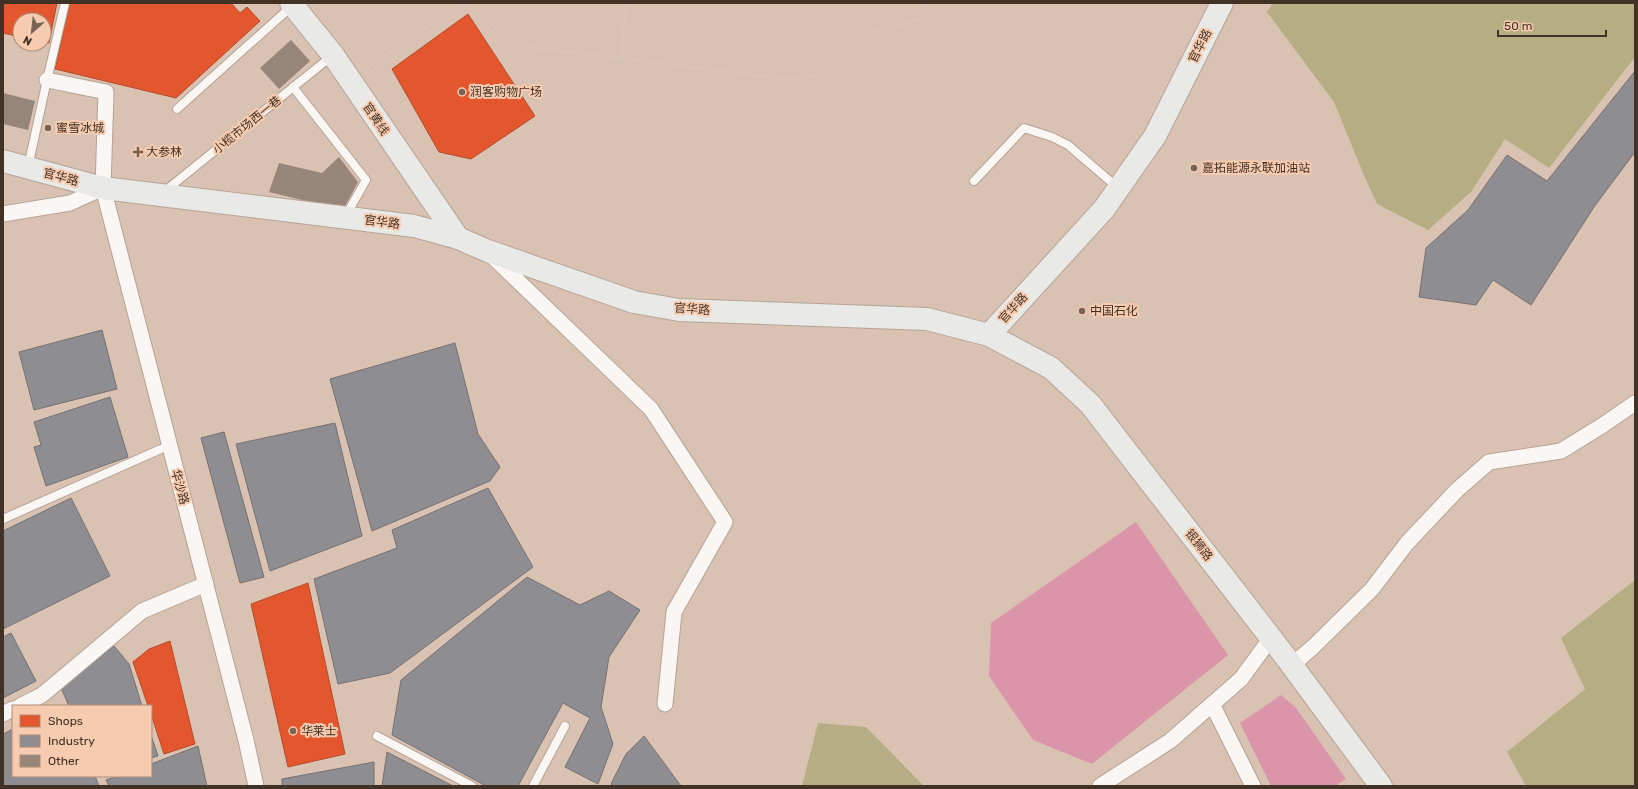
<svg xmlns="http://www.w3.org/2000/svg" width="1638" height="789" viewBox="0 0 1638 789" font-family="Rubik,'Noto Sans SC',sans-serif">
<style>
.green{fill:#b5ae82}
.water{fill:#db95aa}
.shops{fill:#e4572e;stroke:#b34c2b}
.industry{fill:#8d8d92;stroke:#767171}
.building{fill:#978579}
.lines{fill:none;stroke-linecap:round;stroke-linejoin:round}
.lane-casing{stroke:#b5a396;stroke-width:10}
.street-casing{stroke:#b5a396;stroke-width:17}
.secondary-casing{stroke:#b5a396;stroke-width:24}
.path{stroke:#d8d0cc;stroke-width:2.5;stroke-dasharray:1 3;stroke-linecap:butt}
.lane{stroke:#f9f6f3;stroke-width:8}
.street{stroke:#f9f6f3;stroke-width:15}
.secondary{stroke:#e9eae7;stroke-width:22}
.poi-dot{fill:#776456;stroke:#f7cbaf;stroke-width:1.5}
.labels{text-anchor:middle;stroke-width:4;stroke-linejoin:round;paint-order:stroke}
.street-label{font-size:12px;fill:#423125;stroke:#f7cbaf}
.poi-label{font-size:12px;fill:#423125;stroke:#f7cbaf;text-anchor:start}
</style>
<rect width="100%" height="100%" fill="#dac2b2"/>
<g class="green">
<polygon points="1273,3 1635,3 1635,57 1549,168 1505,139 1471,192 1428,230 1377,204 1363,173 1334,102 1267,12"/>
<polygon points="1635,580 1635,786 1526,786 1507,752 1585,689 1561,638"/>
<polygon points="818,723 866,727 924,786 802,786"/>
</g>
<g class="water">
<polygon points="1136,522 1228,655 1092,764 1033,740 989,676 991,623"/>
<polygon points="1281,695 1296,708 1346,779 1338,784 1338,786 1271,786 1240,723"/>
</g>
<g class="shops">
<polygon points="3,3 57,3 49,43 44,42 44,20 20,20 20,37 3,33"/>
<polygon points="70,3 231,3 240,13 247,7 260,21 176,98 55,69"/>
<polygon points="468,14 535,116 471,159 439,152 392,69"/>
<polygon points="308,583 345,754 288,767 251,604"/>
<polygon points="170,641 195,744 164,754 151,714 151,706 148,706 133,662 149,649"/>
</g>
<g class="industry">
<polygon points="1635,71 1635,152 1594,207 1531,305 1493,280 1476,305 1419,297 1426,248 1468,210 1507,155 1547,181"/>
<polygon points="102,330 117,389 34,410 19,352"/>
<polygon points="455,343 478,434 500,467 490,481 372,531 330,379"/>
<polygon points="110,397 128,457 46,486 34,447 41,445 34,422"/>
<polygon points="335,423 362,536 270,571 236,444"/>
<polygon points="224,432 264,577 240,583 201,438"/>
<polygon points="488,488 533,567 390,673 338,684 314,579 397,548 392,530"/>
<polygon points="71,498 110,576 3,629 3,531"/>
<polygon points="527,577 580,605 609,591 640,610 609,657 601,707 613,744 598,784 565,767 590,718 563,703 518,786 486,786 392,735 401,680"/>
<polygon points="11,633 36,681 3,698 3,637"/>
<polygon points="114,646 129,664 142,706 69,706 61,688"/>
<polygon points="13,729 13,776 95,776 99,786 3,786 3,734"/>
<polygon points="151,735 158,756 151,758"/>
<polygon points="644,736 681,786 613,786 611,784 626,754"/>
<polygon points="198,746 207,786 109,786 106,780 118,776 151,776 151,764"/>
<polygon points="387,752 453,786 382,786"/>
<polygon points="374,762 374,786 282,786 282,779"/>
</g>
<g class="building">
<polygon points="291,40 310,61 279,89 260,68"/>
<polygon points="3,93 35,101 28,130 3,124"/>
<polygon points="339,157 358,182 343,210 269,192 279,163 322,173"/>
</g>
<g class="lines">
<defs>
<g id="lane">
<polyline points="293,87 366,180 345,217"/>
<polyline points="177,109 292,6"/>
<polyline points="28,167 47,80 65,3"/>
<polyline points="974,181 1024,128 1052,137 1068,145 1117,187"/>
<polyline points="165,191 333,55"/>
<polyline points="3,519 170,445"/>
<polyline points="377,736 472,786"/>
<polyline points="533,786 565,726"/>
</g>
<g id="street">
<polyline points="47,80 106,92 103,188 246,740 256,786"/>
<polyline points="3,214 70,203 103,188"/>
<polyline points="491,255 651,409 725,522 674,612 665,704"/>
<polyline points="1292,665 1313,647 1372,589 1407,543 1457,490 1489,462 1561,451 1603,425 1635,403"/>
<polyline points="1212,704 1253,786"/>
<polyline points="20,706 42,695 142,611 206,584"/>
<polyline points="3,714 13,709"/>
<polyline points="1100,786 1170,741 1241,679 1271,638"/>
</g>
<g id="secondary">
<polyline points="291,3 333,55 458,238"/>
<polyline points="3,161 103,188 414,226 458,238 488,251 634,302 679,310 927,319 989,335 1051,368 1090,404 1288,660 1381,786"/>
<polyline points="989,335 1104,209 1155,136 1222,3"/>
</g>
</defs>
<use href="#lane" class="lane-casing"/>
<use href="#street" class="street-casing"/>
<use href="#secondary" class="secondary-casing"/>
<g class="path">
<polyline points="468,3 509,40 528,47 789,79 813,76 870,33 918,20 930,3"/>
<polyline points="621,58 626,3"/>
<polyline points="365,70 461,3"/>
</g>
<use href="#lane" class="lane"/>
<use href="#street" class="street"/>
<use href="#secondary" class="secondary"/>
</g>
<g class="poi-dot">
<circle cx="462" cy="92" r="4"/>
<circle cx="48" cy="128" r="4"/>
<path d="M136 146h4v4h4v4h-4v4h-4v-4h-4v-4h4z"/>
<circle cx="1194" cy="168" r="4"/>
<circle cx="1082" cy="311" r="4"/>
<circle cx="293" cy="731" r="4"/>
</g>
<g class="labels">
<g class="street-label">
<text transform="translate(1200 46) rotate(-63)" y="4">官华路</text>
<text transform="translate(376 119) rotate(56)" y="4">官黄线</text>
<text transform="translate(247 125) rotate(-39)" y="4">小榄市场西一巷</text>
<text transform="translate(61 177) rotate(15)" y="4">官华路</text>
<text transform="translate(382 222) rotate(7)" y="4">官华路</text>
<text transform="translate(1013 308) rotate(-48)" y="4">官华路</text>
<text transform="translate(692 309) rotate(4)" y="4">官华路</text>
<text transform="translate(180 487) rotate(75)" y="4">华沙路</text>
<text transform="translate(1199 545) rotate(52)" y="4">银狮路</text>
</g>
<g class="poi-label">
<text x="470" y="96">润客购物广场</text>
<text x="56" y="132">蜜雪冰城</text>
<text x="146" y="156">大参林</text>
<text x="1202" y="172">嘉拓能源永联加油站</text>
<text x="1090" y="315">中国石化</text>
<text x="301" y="735">华莱士</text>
</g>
</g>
<rect width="1638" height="789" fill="none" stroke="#423125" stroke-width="8"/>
<rect x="12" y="705" width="140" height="72" fill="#f7cbaf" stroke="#af8d78"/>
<rect x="20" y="715" width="20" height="12" fill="#e4572e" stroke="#af8d78"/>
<text x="48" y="725" font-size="12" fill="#423125">Shops</text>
<rect x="20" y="735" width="20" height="12" fill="#8d8d92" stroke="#af8d78"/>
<text x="48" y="745" font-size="12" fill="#423125">Industry</text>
<rect x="20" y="755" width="20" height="12" fill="#978579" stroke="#af8d78"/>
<text x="48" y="765" font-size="12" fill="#423125">Other</text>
<g transform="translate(32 32) rotate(208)"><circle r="19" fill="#f7cbaf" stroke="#af8d78"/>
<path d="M0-3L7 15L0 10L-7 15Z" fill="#776456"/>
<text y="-6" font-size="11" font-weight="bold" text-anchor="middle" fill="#423125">N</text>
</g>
<path d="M1498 30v6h108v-6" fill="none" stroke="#423125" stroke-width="2"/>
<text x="1504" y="30" font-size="12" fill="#423125" stroke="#f7cbaf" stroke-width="3" paint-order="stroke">50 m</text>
</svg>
